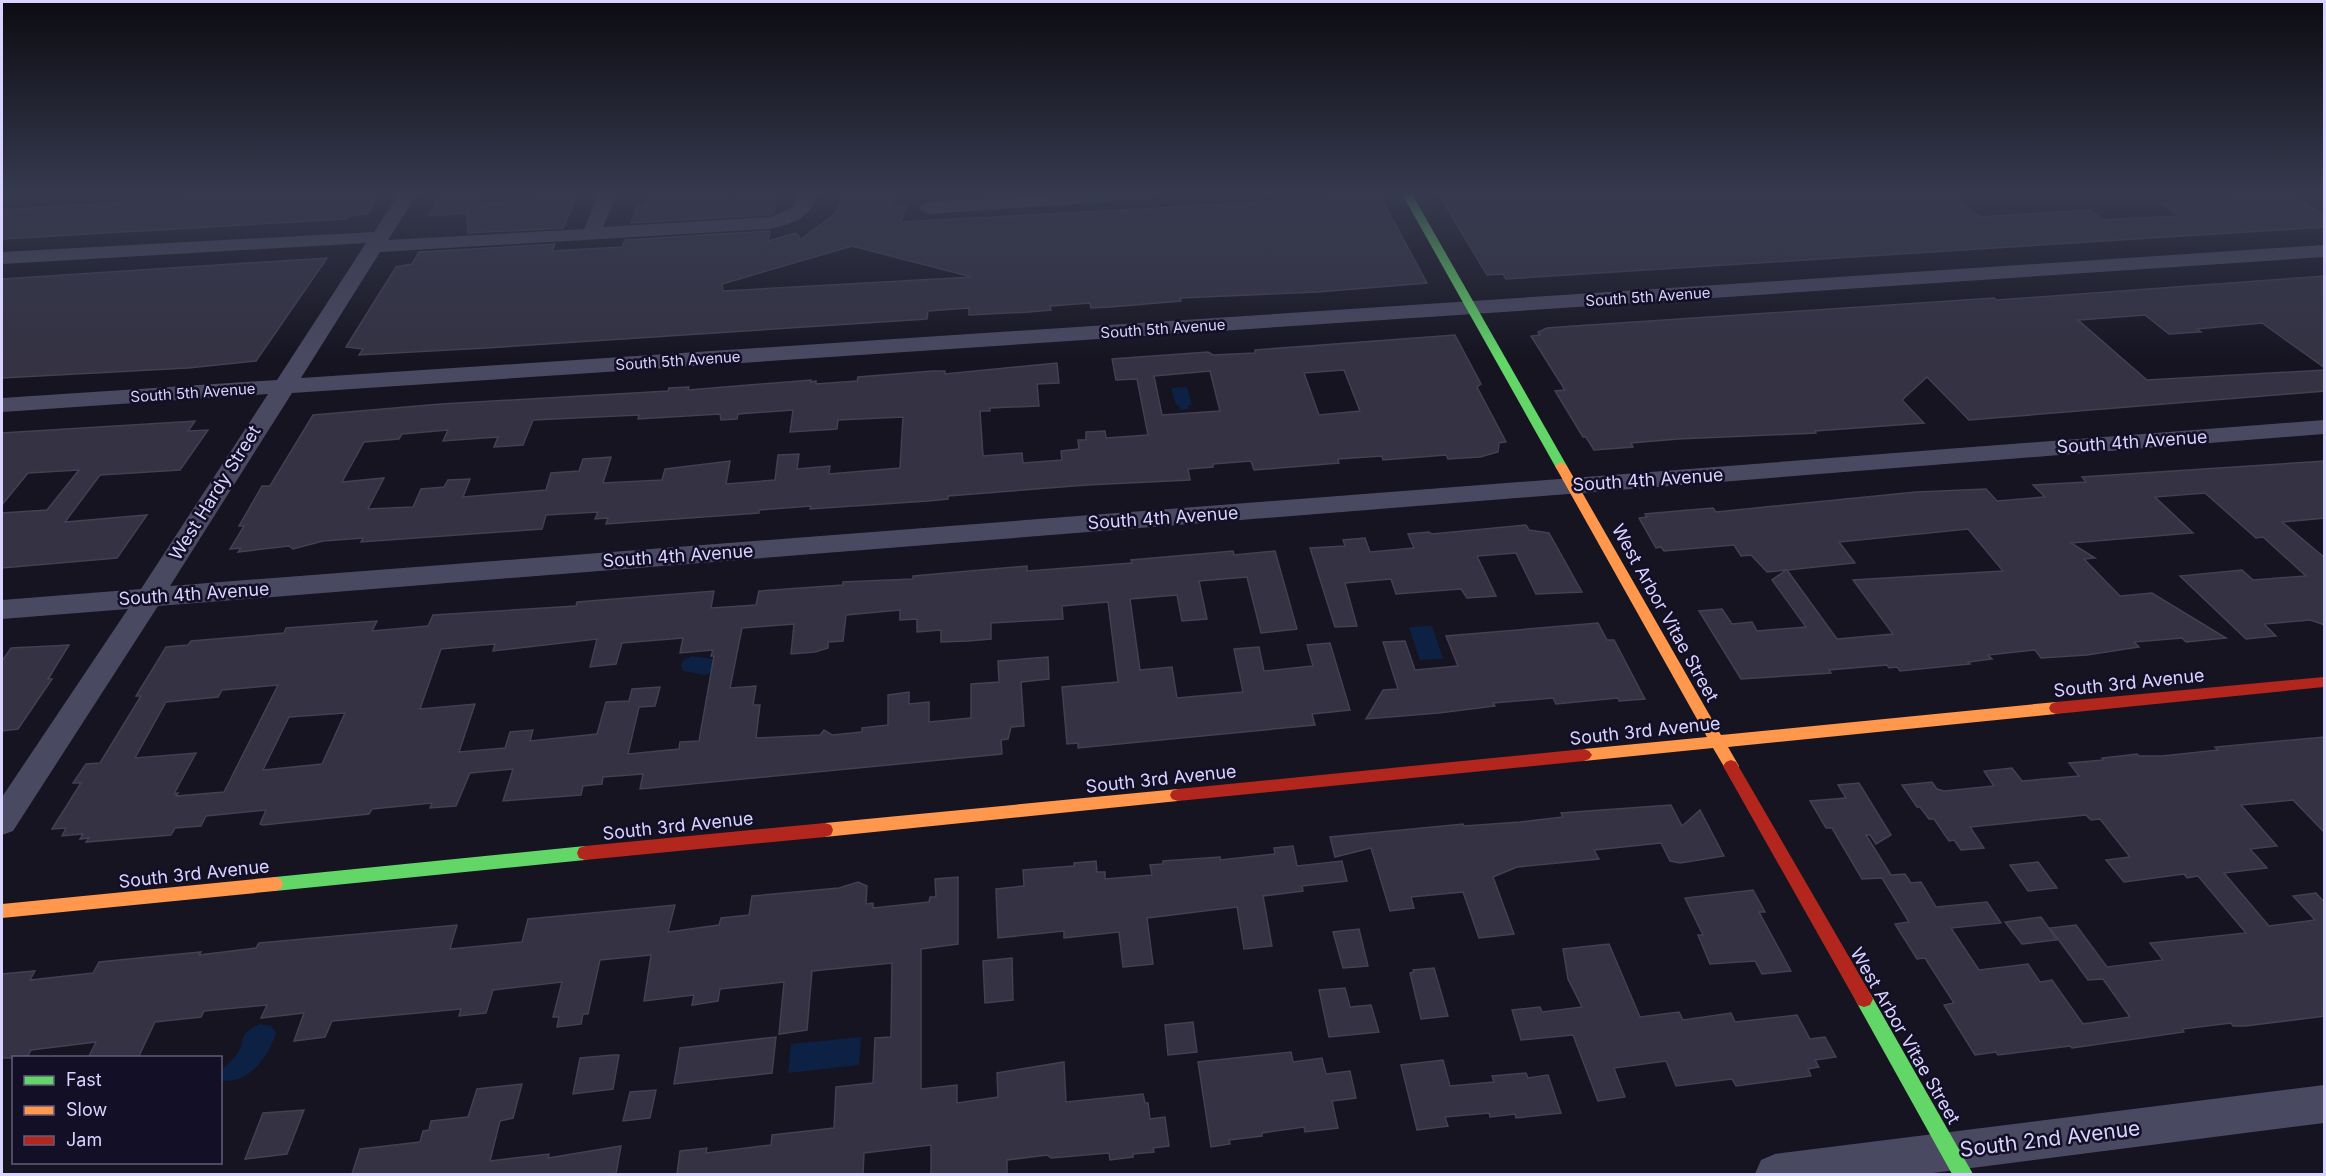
<svg xmlns="http://www.w3.org/2000/svg" width="2326" height="1176" viewBox="0 0 2326 1176" font-family="Inter,sans-serif">
<style>
.water{fill:#0d2144}
.building{fill:#343243;stroke:#433f54;stroke-width:1.5;fill-rule:evenodd}
.lines{fill:none;stroke-linecap:round;stroke-linejoin:round}
.street{fill:#4a4962;fill-rule:evenodd}
.fast{fill:#63d668;fill-rule:evenodd}
.slow{fill:#ff974d;fill-rule:evenodd}
.jam{fill:#b3261e;fill-rule:evenodd}
.labels{text-anchor:middle;stroke-width:5;stroke-linejoin:round;paint-order:stroke}
.far-street-label{font-size:15px;fill:#d9d4ff;stroke:#130f26}
.street-label{font-size:18px;fill:#d9d4ff;stroke:#130f26}
.near-street-label{font-size:21px;fill:#d9d4ff;stroke:#130f26}
</style>
<rect width="100%" height="100%" fill="#161421"/>
<g class="water">
<polygon points="1187,387 1192,405 1188,405 1189,409 1180,410 1179,405 1176,405 1171,388"/>
<polygon points="1432,626 1443,659 1420,660 1409,627"/>
<polygon points="692,656 712,659 720,658 721,670 705,675 683,671 681,665 684,660"/>
<path d="M260,1024L271,1026L276,1033C268,1057 250,1083 222,1081L221,1072C225,1065 232,1061 237,1054C248,1037 236,1035 260,1024Z"/>
<polygon points="861,1037 859,1065 788,1073 791,1044"/>
</g>
<g class="building">
<polygon points="262,194 381,194 367,214 352,215 346,219 2,239 2,210"/>
<polygon points="543,194 578,194 563,228 468,233 467,213 429,216 440,197 478,195 472,204 537,201"/>
<polygon points="649,194 726,194 725,199 735,199 777,197 774,213 769,215 631,223 638,205 646,204"/>
<polygon points="1952,194 1980,217 2090,210 2103,220 2179,216 2161,203 2292,195 2325,215 2325,227 1506,279 1503,274 1487,275 1439,195"/>
<path d="M844,195L893,196L889,206L906,207L901,222L1380,196L1427,283L1318,292L1180,298L1181,301L1110,307L1091,308L1090,303L1050,306L1051,310L1029,312L969,315V308L928,311L927,319L486,348L359,355L363,349L346,347L396,267L412,264L419,252L555,244L552,251L622,247L625,240L770,231L768,241L796,233L801,239L835,214ZM852,246L972,277L723,291L722,284Z"/>
<polygon points="327,258 256,361 188,368 2,378 2,279"/>
<polygon points="2325,276 2325,368 2262,323 2197,329 2201,332 2169,334 2145,315 2078,320 2147,380 2325,370 2325,391 1969,420 1927,377 1902,400 1924,423 1815,431 1816,433 1678,439 1631,443 1633,447 1594,450 1586,437 1583,437 1555,391 1565,390 1531,336 1540,335 1538,332 1547,328 1574,326 1994,298 1997,300"/>
<path d="M1455,335L1481,384L1477,387L1506,442L1499,443L1498,452L1480,457L1448,459L1446,455L1383,460L1382,456L1338,459L1339,463L1254,470L1251,461L1213,464V467L1188,469L1190,480L1087,485L948,496V499L928,501L810,509L811,506L759,510V513L606,524L608,518L595,519L598,512L546,515L542,529L361,542L363,538L323,541L293,549L289,546L238,552L241,548L230,549L244,526H239L262,486H270L313,415L441,404L668,391L669,388L689,387L688,390L811,380V382L816,381V384L857,381L858,377L933,371H945V374L1057,363L1059,383L1037,384L1039,406L990,408V411H980L983,456L1022,453L1023,463L1062,460L1061,451L1079,449L1078,440H1086V432L1105,431L1106,438L1148,435L1137,379L1116,380L1112,359L1208,352L1213,355L1255,353V350ZM1344,370L1360,411L1319,415L1304,373ZM1210,371L1220,411L1162,415L1154,376ZM793,410L790,432L837,429L838,420L903,417L900,468L829,474L830,466L797,469L799,454L778,455L775,480L726,484L730,461L665,469L662,480L603,483L611,457L583,459L579,471L551,473L546,490L463,497L470,479L448,480L444,487L421,489L413,507L368,509L384,478L342,482L364,442L399,439L402,434L448,430L443,441L498,437L494,447L523,445L533,420L639,415L638,419L720,414L721,420L737,419L738,414Z"/>
<polygon points="195,421 188,431 208,430 180,470 100,475 65,522 147,515 117,558 2,568 2,513 47,510 79,470 28,473 2,505 2,433"/>
<path d="M2325,461V518L2282,522L2325,558V625L2310,620L2264,624L2276,636L2246,639L2180,576L2242,570L2253,580L2306,576L2263,537L2256,538L2205,493L2155,497L2193,533L2071,543L2095,558L2084,559L2120,596L2152,593L2226,638L2186,642L2182,638L2134,642L2139,647L2087,655L2041,658L2035,650L1988,655L1992,659L1968,662L1970,664L1900,671L1897,667L1889,668L1887,665L1829,670L1831,673L1741,679L1699,611L1722,609L1732,624L1752,622L1757,631L1806,627L1772,580L1786,570L1767,572L1751,555L1741,556L1734,545L1664,551L1661,547L1656,548L1639,518L1647,517L1645,514L1689,510L1713,508L1716,512L1916,492L1986,489L1997,501L2045,497L2033,485L2086,482L2082,477ZM1968,529L2003,571L1853,580L1893,634L1837,639L1787,570L1855,563L1839,542Z"/>
<polygon points="1526,525 1529,530 1549,533 1582,592 1536,594 1516,553 1477,556 1496,596 1467,598 1461,589 1396,594 1391,579 1345,583 1357,626 1335,627 1310,548 1345,546 1343,540 1365,538 1370,552 1414,548 1408,534 1429,532 1432,534"/>
<path d="M1233,551L1234,555L1275,551L1297,629L1261,633L1247,577L1199,581L1207,619L1182,621L1177,595L1130,599L1140,670L1172,667L1177,698L1243,692L1234,649L1259,647L1264,671L1313,666L1307,645L1330,643L1350,710L1312,714L1315,725L1078,748V743L1067,744L1062,687L1118,682L1108,602L1062,606L1063,619L991,623V639L968,641L941,642V630L917,632V619L900,620V610L846,615L843,641L828,642V648L815,652L791,654L794,624L742,628L730,688L756,686L753,705H760L756,738L820,735L824,730L832,735L862,732V728L888,725V695L909,692V704L929,702V722L971,718V684L999,682L998,661L1048,657L1049,679L1021,682L1024,726L1011,727L1008,739L1001,740L1002,754L640,789L643,774L603,777L602,784L583,786L581,795L503,801L513,769L470,773L456,806L430,808L432,803L372,809L369,814L263,825L260,824L266,810L206,816L201,826L175,828L171,835L86,842L89,838L80,839L83,834L62,836L66,828L52,829L81,783H73L86,764L100,763L141,696H136L166,647L188,645L191,641L284,633L286,628L377,621L372,631L428,626L433,615L576,606L577,602L714,591L711,608L756,605L759,591L843,585V582L913,579V576L1027,566V571L1132,563L1131,560ZM683,638L680,653L713,650L711,656H714L699,741L680,742L679,749L628,754L639,707L655,706L660,687L632,689L629,701L606,702L597,734L530,741L533,730L510,732L505,748L459,752L475,704L420,709L441,649L495,644L493,651L597,639L590,667L616,664L622,643ZM278,685L224,792L176,796L178,793L174,794L196,753L135,758L166,702L218,697L222,690ZM345,713L322,764L263,770L289,717Z"/>
<polygon points="1598,623 1607,640 1614,640 1645,699 1619,701 1618,698 1556,704 1553,698 1493,703 1495,706 1439,713 1366,719 1383,690 1398,689 1383,642 1405,641 1415,670 1458,666 1446,636"/>
<polygon points="69,645 48,679 52,679 18,729 2,731 2,661 11,648"/>
<polygon points="2325,737 2325,833 2293,800 2241,805 2277,846 2250,849 2267,868 2224,873 2269,926 2315,920 2293,896 2316,893 2325,903 2325,1016 2245,1026 2233,1026 2231,1023 2182,1029 2184,1032 2072,1048 2070,1046 1998,1055 1996,1052 1975,1055 1944,1005 1954,1003 1925,958 1917,959 1895,924 1909,922 1882,878 1862,879 1832,828 1826,828 1810,801 1846,798 1838,785 1859,783 1891,835 1876,844 1870,835 1866,835 1891,875 1905,874 1911,883 1921,882 1936,907 1987,902 2001,923 1951,928 1979,970 2028,964 2040,982 2052,980 2083,1024 2130,1017 2103,979 2088,980 2050,928 2076,925 2107,967 2163,960 2150,943 2246,933 2198,876 2187,878 2184,874 2124,882 2106,860 2130,857 2100,819 2091,820 2086,815 1970,827 1984,848 1961,850 1954,840 1949,841 1934,819 1929,819 1920,807 1917,807 1902,785 1932,782 1937,789 1944,791 1994,786 1984,771 2012,768 2022,781 2079,776 2069,763 2104,760 2102,758 2137,754 2139,756 2162,756 2218,750 2215,747"/>
<polygon points="1671,805 1682,826 1700,810 1724,856 1680,863 1670,861 1661,843 1594,850 1599,859 1517,867 1493,877 1514,934 1479,938 1463,892 1411,897 1414,908 1390,911 1371,848 1335,857 1330,837 1463,824 1464,826 1520,822 1563,817 1561,813"/>
<polygon points="1293,846 1297,866 1342,861 1347,881 1302,886 1303,891 1263,896 1272,946 1244,949 1237,907 1147,918 1153,964 1123,967 1119,932 1064,938 1064,931 998,938 996,889 1024,886 1023,870 1074,866 1074,863 1096,861 1097,872 1105,872 1105,879 1152,875 1150,865 1163,864 1163,861 1220,857 1220,860 1275,854 1274,848"/>
<polygon points="2038,862 2057,888 2028,891 2010,865"/>
<polygon points="958,877 958,944 921,949 921,1089 957,1085 957,1103 998,1097 997,1073 1064,1062 1066,1102 1143,1094 1145,1103 1148,1103 1150,1119 1165,1117 1169,1146 1153,1148 1154,1152 1133,1154 1133,1157 1110,1160 1109,1153 1051,1158 1047,1155 1007,1160 1007,1174 931,1174 931,1145 864,1153 863,1174 677,1174 680,1151 707,1148 706,1153 771,1145 772,1135 834,1128 836,1087 873,1083 875,1038 891,1037 892,963 812,971 807,1030 779,1034 784,982 720,989 718,1001 692,1005 694,995 644,1001 651,955 600,960 588,1014 583,1014 581,1024 557,1027 559,1017 553,1017 562,982 493,990 486,1013 459,1016 461,1009 332,1021 325,1037 294,1041 304,1013 261,1018 267,1005 204,1011 201,1017 155,1022 138,1058 88,1058 96,1042 31,1050 27,1058 2,1058 2,974 35,971 30,980 93,973 99,962 201,952 199,955 256,948 259,943 457,925 450,949 522,942 528,919 675,905 668,932 719,925 721,918 749,915 752,896 839,888 858,882 867,886 866,904 873,903 873,908 929,902 930,897 936,897 935,879"/>
<polygon points="1753,890 1765,912 1759,912 1791,971 1762,974 1755,961 1710,964 1698,935 1703,935 1685,898"/>
<polygon points="2041,917 2057,940 2022,944 2005,922"/>
<polygon points="1359,929 1368,966 1343,968 1333,932"/>
<polygon points="1609,944 1640,1017 1679,1012 1683,1020 1731,1013 1735,1022 1797,1015 1810,1039 1825,1037 1836,1057 1815,1060 1819,1067 1808,1069 1811,1076 1736,1086 1732,1079 1676,1086 1666,1061 1614,1068 1625,1097 1598,1101 1573,1035 1521,1040 1512,1010 1540,1007 1542,1012 1582,1007 1568,979 1563,949"/>
<polygon points="1012,958 1013,1000 985,1003 983,961"/>
<polygon points="1434,968 1448,1016 1421,1019 1410,973 1414,972 1413,970"/>
<polygon points="1345,988 1350,1007 1371,1005 1379,1032 1329,1037 1319,990"/>
<polygon points="1193,1022 1197,1052 1168,1055 1165,1025"/>
<polygon points="776,1037 772,1073 674,1084 680,1048"/>
<polygon points="1291,1052 1293,1062 1322,1058 1326,1074 1350,1071 1356,1098 1332,1101 1338,1128 1305,1132 1304,1127 1262,1133 1262,1136 1229,1140 1230,1144 1211,1147 1198,1062"/>
<polygon points="613,1055 619,1055 613,1089 573,1094 580,1058"/>
<polygon points="1443,1060 1450,1086 1494,1082 1492,1076 1526,1073 1528,1078 1548,1075 1561,1113 1516,1118 1515,1114 1490,1117 1489,1113 1445,1117 1448,1126 1417,1130 1401,1065"/>
<polygon points="522,1084 513,1118 500,1121 490,1161 549,1154 548,1158 621,1146 616,1174 352,1174 360,1149 420,1142 423,1131 429,1130 431,1121 468,1117 477,1089"/>
<polygon points="656,1090 650,1118 623,1121 630,1092"/>
<polygon points="304,1110 287,1154 245,1159 263,1113"/>
</g>
<g class="lines">
<g class="street">
<path d="M399,194H417L388,240L584,229L599,194H617L603,227L770,217L793,207L799,194H817C811,218 792,224 770,229L380,252L301,378L2324,245V257L292,393L170,586L2324,420V434L158,606L13,831L2,835V797L128,609L2,619V600L141,589L268,394L2,412V398L277,380L366,243L2,264V252L374,232Z"/>
<polygon points="1060,194 1156,194 1147,199 928,214 919,208 928,202"/>
<polygon points="2324,1085 2324,1123 1925,1174 1755,1174 1761,1160 1775,1154"/>
</g>
<g class="fast">
<polygon points="1402,194 1412,194 1567,466 1565,469 1557,469 1555,466"/>
<polygon points="585,846 591,848 593,853 591,858 585,860 275,891 269,889 267,884 269,879 275,877"/>
<polygon points="1864,991 1870,993 1973,1174 1952,1174 1858,1005 1855,999 1858,993"/>
</g>
<g class="slow">
<polygon points="1561,462 1567,466 1721,735 2056,702 2061,704 2063,708 2061,712 2056,714 1728,747 1739,766 1736,770 1731,772 1726,770 1713,748 1584,761 1579,759 1576,755 1579,751 1584,749 1707,737 1555,466"/>
<polygon points="1178,789 1184,791 1186,795 1184,799 1178,801 825,837 819,835 817,830 819,825 825,823"/>
<polygon points="275,877 281,879 283,884 281,889 275,891 2,918 2,904"/>
</g>
<g class="jam">
<polygon points="2324,677 2324,687 2056,714 2051,712 2049,708 2051,704 2056,702"/>
<polygon points="1584,749 1589,751 1592,755 1589,759 1584,761 1178,801 1172,799 1170,795 1172,791 1178,789"/>
<polygon points="1731,760 1736,762 1870,993 1873,999 1870,1005 1864,1007 1858,1005 1723,766 1726,762"/>
<polygon points="825,823 831,825 833,830 831,835 825,837 585,860 579,858 577,853 579,848 585,846"/>
</g>
</g>
<linearGradient id="sky" x2="0" y2="1"><stop stop-color="#0c0b12"/><stop offset="0.54" stop-color="#363a4e"/><stop offset="1" stop-color="#363a4e" stop-opacity="0"/></linearGradient>
<rect width="2326" height="359" fill="url(#sky)"/>
<g class="labels">
<g class="far-street-label">
<text transform="translate(1648 297) rotate(-4)" y="5">South 5th Avenue</text>
<text transform="translate(1163 329) rotate(-4)" y="5">South 5th Avenue</text>
<text transform="translate(678 361) rotate(-4)" y="5">South 5th Avenue</text>
<text transform="translate(193 393) rotate(-4)" y="5">South 5th Avenue</text>
</g>
<g class="street-label">
<text transform="translate(2132 442) rotate(-4)" y="6">South 4th Avenue</text>
<text transform="translate(1648 480) rotate(-4)" y="6">South 4th Avenue</text>
<text transform="translate(215 493) rotate(-58)" y="6">West Hardy Street</text>
<text transform="translate(1163 518) rotate(-4)" y="6">South 4th Avenue</text>
<text transform="translate(678 556) rotate(-4)" y="6">South 4th Avenue</text>
<text transform="translate(194 594) rotate(-4)" y="6">South 4th Avenue</text>
<text transform="translate(1665 613) rotate(61)" y="6">West Arbor Vitae Street</text>
<text transform="translate(2129 683) rotate(-6)" y="6">South 3rd Avenue</text>
<text transform="translate(1645 731) rotate(-6)" y="6">South 3rd Avenue</text>
<text transform="translate(1161 779) rotate(-6)" y="6">South 3rd Avenue</text>
<text transform="translate(678 826) rotate(-6)" y="6">South 3rd Avenue</text>
<text transform="translate(194 874) rotate(-6)" y="6">South 3rd Avenue</text>
<text transform="translate(1905 1036) rotate(60)" y="6">West Arbor Vitae Street</text>
</g>
<g class="near-street-label">
<text transform="translate(2050 1139) rotate(-7)" y="7">South 2nd Avenue</text>
</g>
</g>
<rect width="2326" height="1176" fill="none" stroke="#d9d4ff" stroke-width="6"/>
<rect x="12" y="1056" width="210" height="108" fill="#130f26" stroke="#625e7d" stroke-width="1.5"/>
<rect x="24" y="1076" width="30" height="9" fill="#63d668" stroke="#625e7d" stroke-width="1.5"/>
<text x="66" y="1086" font-size="18" fill="#d9d4ff">Fast</text>
<rect x="24" y="1106" width="30" height="9" fill="#ff974d" stroke="#625e7d" stroke-width="1.5"/>
<text x="66" y="1116" font-size="18" fill="#d9d4ff">Slow</text>
<rect x="24" y="1136" width="30" height="9" fill="#b3261e" stroke="#625e7d" stroke-width="1.5"/>
<text x="66" y="1146" font-size="18" fill="#d9d4ff">Jam</text>
</svg>
